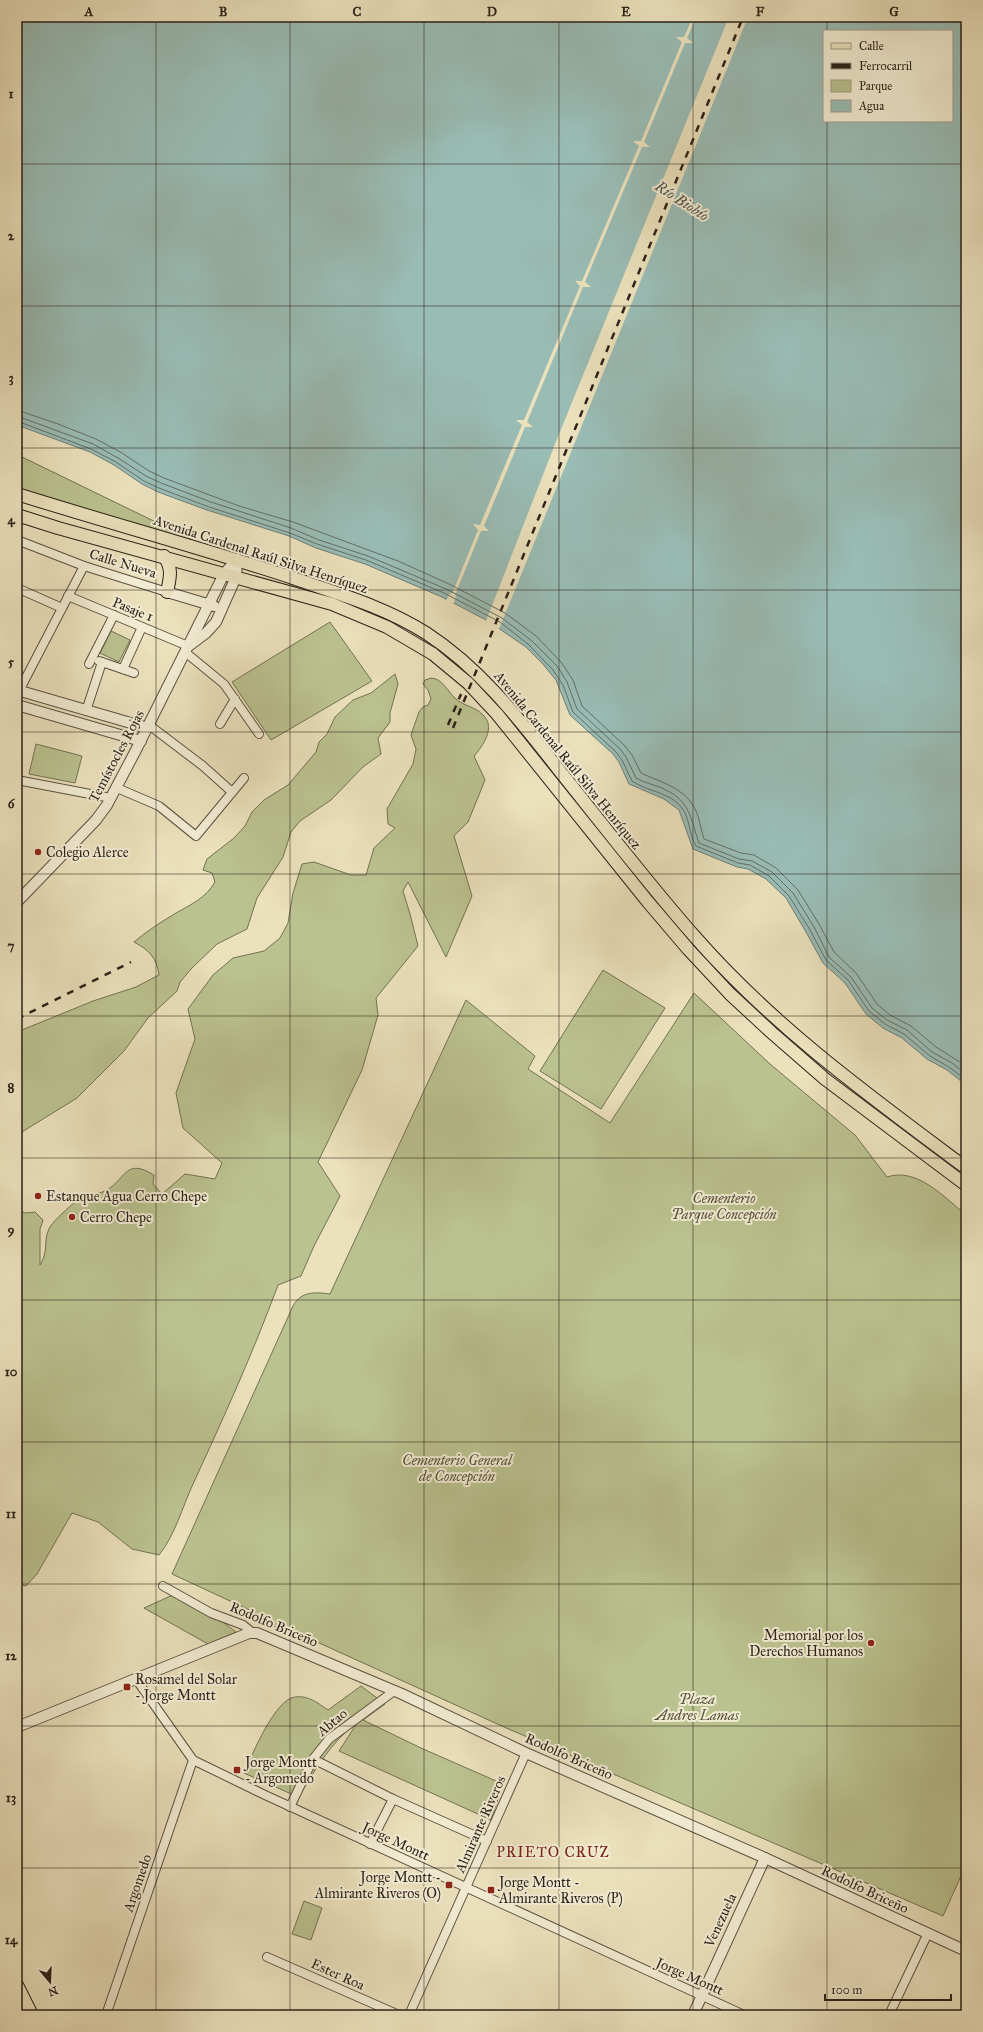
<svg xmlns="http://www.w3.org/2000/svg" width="983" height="2032" viewBox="0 0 983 2032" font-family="'IM FELL Great Primer',serif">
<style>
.green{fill:#bac28f;stroke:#727254}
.water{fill:#99bcb5;stroke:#6d7e77;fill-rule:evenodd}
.pier{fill:#ebe1bc}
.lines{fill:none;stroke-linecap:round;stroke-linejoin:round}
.shore{stroke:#626e67;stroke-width:1}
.minor-casing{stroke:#5b5142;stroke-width:10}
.tertiary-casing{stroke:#5b5142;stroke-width:12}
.primary-casing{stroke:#2b2119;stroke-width:14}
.minor{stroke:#f2ecd3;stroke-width:8}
.tertiary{stroke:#f2ecd3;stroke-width:10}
.primary{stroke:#ebe1bc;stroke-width:12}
.rail{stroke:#2b2119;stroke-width:2.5;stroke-dasharray:7 7;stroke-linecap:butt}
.grid{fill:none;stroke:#2b2119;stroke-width:1;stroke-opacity:0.55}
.poi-dot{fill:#8f2418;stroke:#f2ecd3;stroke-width:1.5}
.labels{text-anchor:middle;stroke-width:4;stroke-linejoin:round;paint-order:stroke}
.street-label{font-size:14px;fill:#2b2119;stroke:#f2ecd3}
.poi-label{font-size:14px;fill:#2b2119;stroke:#f2ecd3;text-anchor:start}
.park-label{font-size:14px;font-style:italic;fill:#56513c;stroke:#f2ecd3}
.water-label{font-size:15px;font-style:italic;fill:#4c5048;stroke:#f2ecd3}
.neighbourhood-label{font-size:15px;letter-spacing:1px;fill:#7a1f14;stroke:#f2ecd3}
.neatline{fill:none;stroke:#2b2119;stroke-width:1.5}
.grid-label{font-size:13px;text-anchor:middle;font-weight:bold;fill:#2b2119}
</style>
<rect width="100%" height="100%" fill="#ebe1bc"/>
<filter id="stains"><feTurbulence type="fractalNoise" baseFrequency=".005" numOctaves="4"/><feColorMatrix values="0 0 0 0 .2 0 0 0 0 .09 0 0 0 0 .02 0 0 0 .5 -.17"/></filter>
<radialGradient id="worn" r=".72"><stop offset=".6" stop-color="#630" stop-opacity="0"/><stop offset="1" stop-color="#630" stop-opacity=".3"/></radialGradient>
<g class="green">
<polygon points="17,454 20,456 203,545 17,488"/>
<polygon points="330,622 372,681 271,740 232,682"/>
<polygon points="111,631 130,640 119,662 100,653"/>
<path d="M395,674L398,684L390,713V722L378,738L381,754L363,767L331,800L300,821L291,832L283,857L257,898L247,929L217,944L192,968L180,982L177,991L148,1018L124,1051L77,1098L17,1135V1032L93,1001L136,987L159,975C157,958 149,950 134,942C147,931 161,922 176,913C190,905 206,898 215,882L212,873L203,870L207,859L234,838L245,826L252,812L264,800L288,785L316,752L319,742L327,734L335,717L353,700L371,693Z"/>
<path d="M431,678C442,678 448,692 456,699C464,706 476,707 483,715C496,727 483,746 474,756L485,780L468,822L454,836L472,896L446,957L408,882L403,891L410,914L418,946L376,998L378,1015L362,1070L318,1162L340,1196L314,1246L301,1276L278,1285C253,1353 223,1419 193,1484C182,1508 175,1535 159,1555L132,1549L98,1522L72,1513L37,1574L26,1586L17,1584V1209L25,1213L35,1212L43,1220L40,1229V1265C49,1251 43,1241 49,1229C52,1221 75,1202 83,1195C90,1195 100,1194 107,1190C127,1177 126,1158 154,1175L153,1184L162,1194L185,1174L215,1179L222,1163L183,1128L176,1093L195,1039L188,1009L213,975L233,958L264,951L280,938L288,923L293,893L302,864L314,862L351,875H366L374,848L395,828L388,824L387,809L413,764L416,749L411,735L419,712L423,707L428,705L431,699L428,690L423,684L425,680Z"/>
<polygon points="36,744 82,756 75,783 29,774"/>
<polygon points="603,970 665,1008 601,1109 540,1071"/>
<path d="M694,993L770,1064L855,1135L887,1177C917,1167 944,1197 966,1215V1865L943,1916L504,1727L295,1632L291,1634L259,1620L258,1614L172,1574L293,1306C301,1291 315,1292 330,1294L466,1000L535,1056L528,1069L610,1123Z"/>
<polygon points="175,1594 211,1613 236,1632 208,1644 144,1608"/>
<path d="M361,1686L385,1704L363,1720L421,1748L503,1784L491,1820L339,1751L357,1723C331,1741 315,1771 298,1797L244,1773C252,1755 275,1699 295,1697C308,1695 318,1703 328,1710Z"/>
<polygon points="304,1901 322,1908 311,1940 292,1934"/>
</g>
<path class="water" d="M17,17H966V1085L947,1070L927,1059L902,1038L883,1028L866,1014L845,983L823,963L806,932L786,898L766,879L748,869L737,867L693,849L679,810L664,799L629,784L619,762L613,754L570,715L556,680L542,663L526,647L488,621L442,597L365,564L316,548L289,536L207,510L158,492L142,484L114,465L90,452L17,425ZM824,31H952V121H824Z"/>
<g class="pier">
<polygon points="693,17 696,17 687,38 693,43 685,43 644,142 650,147 642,147 585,282 591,287 583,287 527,422 533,427 525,427 484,526 489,531 481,531 455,595 456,596 453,605 446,601 450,593 452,594 478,530 473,524 480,525 522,425 516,420 524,420 580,286 575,281 582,281 639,146 633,141 641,141 682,42 676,37 684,37"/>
<polygon points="729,17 748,17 499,629 486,621 555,444"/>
</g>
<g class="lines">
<g class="shore">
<path d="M17,410L58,424L96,439L122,453L149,471L164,478L239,506L293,522L398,561L449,584L505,613L536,636L561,662L573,680L582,706L624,745L632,755L641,773C662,783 686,788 696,811C700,820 701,830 704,839L741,853L754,855L776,868L798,890L819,924L834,952L856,973L877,1004L890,1015L911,1026L936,1047L966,1066"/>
<path d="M17,416L93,444L118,458L146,476L161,483L211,502L291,528L319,540L368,556L446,589L502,618L532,641L557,666L567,682L577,709L620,749L626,757L636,778C646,784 658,785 668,791C691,803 691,821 699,843L739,859L752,861L772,872L793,893L814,927L829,957L851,977L872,1008L887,1020L907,1030L932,1052L952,1063L966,1074"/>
<path d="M17,421L91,449L116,462L144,481L159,488L209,507L290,533L317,544L366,560L444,593L500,622L528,644L553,670L563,685L573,712L616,752L622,760L632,781C650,793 674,792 685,813C690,824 690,836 696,846L738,863L750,865L769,876L789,896L810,930L826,960L848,980L869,1011L885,1024L904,1034L930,1056L949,1067L966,1080"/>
</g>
<defs>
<g id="minor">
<polyline points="17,540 84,566 167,592"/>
<polyline points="17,588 62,608"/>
<polyline points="68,596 188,646"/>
<polyline points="185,652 224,684 259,734"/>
<polyline points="99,661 134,673"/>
<polyline points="89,664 114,615"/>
<polyline points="123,669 142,627"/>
<polyline points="19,691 84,566"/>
<polyline points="86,711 102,662"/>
<polyline points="220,724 235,699"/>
<polyline points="149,725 203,766 232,792"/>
<polyline points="17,780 111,798"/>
<polyline points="117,788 159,806 196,836 244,778"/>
<polyline points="163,1586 211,1613 243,1625 253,1633"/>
<polyline points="136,1679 193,1760 265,1795 744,2015"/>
<polyline points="313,1759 393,1799 487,1841"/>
<polyline points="290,1807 313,1759 329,1739 394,1691"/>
<polyline points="370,1844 393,1799"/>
<polyline points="267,1957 399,2015"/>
<polyline points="106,2015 193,1760"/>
<polyline points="409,2015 526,1753"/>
<polyline points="889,2015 928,1933"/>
</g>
<g id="tertiary">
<polyline points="167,592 214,606"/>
<polyline points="190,645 206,633 216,622 236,577 237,559"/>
<polyline points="17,690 148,728"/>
<polyline points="17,705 141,741"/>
<polyline points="17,902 96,820 107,805 136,750 224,574 237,559"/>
<polyline points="17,1727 249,1633 257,1633 402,1694 526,1753 765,1858 966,1951"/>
<polyline points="693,2015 765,1858"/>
</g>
<g id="primary">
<path d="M17,494C109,523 202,548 293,578C339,594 385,607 426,633C483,670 522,723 563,775C607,830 650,886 696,938C775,1028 871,1097 966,1168"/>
<polyline points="17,515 58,528 332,604 387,627 433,654 468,683 497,714 648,902 688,949 730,994 771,1032 825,1079 966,1185"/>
<path d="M164,556C173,569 170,578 167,592"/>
<polyline points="17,1985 32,2015"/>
<polyline points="17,2012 19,2015"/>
</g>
</defs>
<use href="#minor" class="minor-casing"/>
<use href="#tertiary" class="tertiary-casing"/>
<use href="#primary" class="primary-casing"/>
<use href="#minor" class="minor"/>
<use href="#tertiary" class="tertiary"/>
<use href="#primary" class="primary"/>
<g class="rail">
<polyline points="448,725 461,694"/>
<polyline points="453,728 743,17"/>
<polyline points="17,1019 131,962"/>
</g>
</g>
<path class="grid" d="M156,17V2015M290,17V2015M424,17V2015M559,17V2015M693,17V2015M827,17V31M827,121V2015M17,164H966M17,306H966M17,448H966M17,590H966M17,732H966M17,874H966M17,1016H966M17,1158H966M17,1300H966M17,1442H966M17,1584H966M17,1726H966M17,1868H966"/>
<g class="poi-dot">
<circle cx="38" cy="852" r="4"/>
<circle cx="38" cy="1196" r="4"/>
<circle cx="72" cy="1217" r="4"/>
<circle cx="871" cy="1643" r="4"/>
<rect x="123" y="1683" width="8" height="8" rx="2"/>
<rect x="233" y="1766" width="8" height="8" rx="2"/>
<rect x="445" y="1881" width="8" height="8" rx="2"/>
<rect x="487" y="1886" width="8" height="8" rx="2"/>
</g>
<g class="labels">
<g class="street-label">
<text transform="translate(261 554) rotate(18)" y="5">Avenida Cardenal Raúl Silva Henríquez</text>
<text transform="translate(123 563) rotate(17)" y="5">Calle Nueva</text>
<text transform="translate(133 609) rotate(22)" y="5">Pasaje 1</text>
<text transform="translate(116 756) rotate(-62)" y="5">Temístocles Rojas</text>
<text transform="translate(568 760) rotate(51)" y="5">Avenida Cardenal Raúl Silva Henríquez</text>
<text transform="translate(274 1624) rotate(23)" y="5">Rodolfo Briceño</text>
<text transform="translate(332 1722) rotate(-40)" y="5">Abtao</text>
<text transform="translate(569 1756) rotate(24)" y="5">Rodolfo Briceño</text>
<text transform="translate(480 1824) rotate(-66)" y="5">Almirante Riveros</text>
<text transform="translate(396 1841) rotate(25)" y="5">Jorge Montt</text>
<text transform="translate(137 1883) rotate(-71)" y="5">Argomedo</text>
<text transform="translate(865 1889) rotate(25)" y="5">Rodolfo Briceño</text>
<text transform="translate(720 1920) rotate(-65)" y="5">Venezuela</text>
<text transform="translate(338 1974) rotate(24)" y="5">Ester Roa</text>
<text transform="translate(690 1976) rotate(24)" y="5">Jorge Montt</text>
</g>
<g class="poi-label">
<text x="46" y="857">Colegio Alerce</text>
<text x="46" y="1201">Estanque Agua Cerro Chepe</text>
<text x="80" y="1222">Cerro Chepe</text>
<text x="863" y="1640" text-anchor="end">Memorial por los<tspan x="863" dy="16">Derechos Humanos</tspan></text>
<text x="135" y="1684">Rosamel del Solar<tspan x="135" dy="16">- Jorge Montt</tspan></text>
<text x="245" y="1767">Jorge Montt<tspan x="245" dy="16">- Argomedo</tspan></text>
<text x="441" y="1882" text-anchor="end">Jorge Montt -<tspan x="441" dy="16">Almirante Riveros (O)</tspan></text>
<text x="499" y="1887">Jorge Montt -<tspan x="499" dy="16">Almirante Riveros (P)</tspan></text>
</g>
<g class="park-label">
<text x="724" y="1203">Cementerio<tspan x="724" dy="16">Parque Concepción</tspan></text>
<text x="457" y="1465">Cementerio General<tspan x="457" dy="16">de Concepción</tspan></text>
<text x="697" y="1704">Plaza<tspan x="697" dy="16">Andres Lamas</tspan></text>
</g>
<g class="water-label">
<text transform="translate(682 201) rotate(33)" y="5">Río Biobío</text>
</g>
<g class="neighbourhood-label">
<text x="553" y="1857">PRIETO CRUZ</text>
</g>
</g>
<rect width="983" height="2032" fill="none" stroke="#ebe1bc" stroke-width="44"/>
<rect x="823" y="30" width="130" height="92" fill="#f2ecd3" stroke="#a29b89"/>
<rect x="831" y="43" width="20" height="6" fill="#ebe1bc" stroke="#a29b89"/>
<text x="859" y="50" font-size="12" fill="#2b2119">Calle</text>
<rect x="831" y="63" width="20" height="6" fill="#2b2119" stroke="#a29b89"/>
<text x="859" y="70" font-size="12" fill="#2b2119">Ferrocarril</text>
<rect x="831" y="80" width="20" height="12" fill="#bac28f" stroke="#a29b89"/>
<text x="859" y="90" font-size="12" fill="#2b2119">Parque</text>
<rect x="831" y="100" width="20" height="12" fill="#99bcb5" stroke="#a29b89"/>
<text x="859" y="110" font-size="12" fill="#2b2119">Agua</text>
<g transform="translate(50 1982) rotate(161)" stroke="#f2ecd3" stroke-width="3" paint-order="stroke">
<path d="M0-3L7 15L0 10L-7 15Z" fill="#2b2119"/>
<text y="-6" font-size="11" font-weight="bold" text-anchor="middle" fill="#2b2119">N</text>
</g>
<path d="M825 1994v6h126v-6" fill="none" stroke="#2b2119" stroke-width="2"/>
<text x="831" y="1994" font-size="12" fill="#2b2119" stroke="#f2ecd3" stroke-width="3" paint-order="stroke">100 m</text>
<rect x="22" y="22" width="939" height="1988" class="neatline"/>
<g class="grid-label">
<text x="89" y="16">A</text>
<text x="223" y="16">B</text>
<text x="357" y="16">C</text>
<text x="492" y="16">D</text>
<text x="626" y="16">E</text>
<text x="760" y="16">F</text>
<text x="894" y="16">G</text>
<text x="11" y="98">1</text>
<text x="11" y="240">2</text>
<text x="11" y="382">3</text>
<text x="11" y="524">4</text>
<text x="11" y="666">5</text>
<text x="11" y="808">6</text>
<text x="11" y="950">7</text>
<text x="11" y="1092">8</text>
<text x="11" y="1234">9</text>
<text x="11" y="1376">10</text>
<text x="11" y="1518">11</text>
<text x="11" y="1660">12</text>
<text x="11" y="1802">13</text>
<text x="11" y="1944">14</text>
</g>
<rect width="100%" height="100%" filter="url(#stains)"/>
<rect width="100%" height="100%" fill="url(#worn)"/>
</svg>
